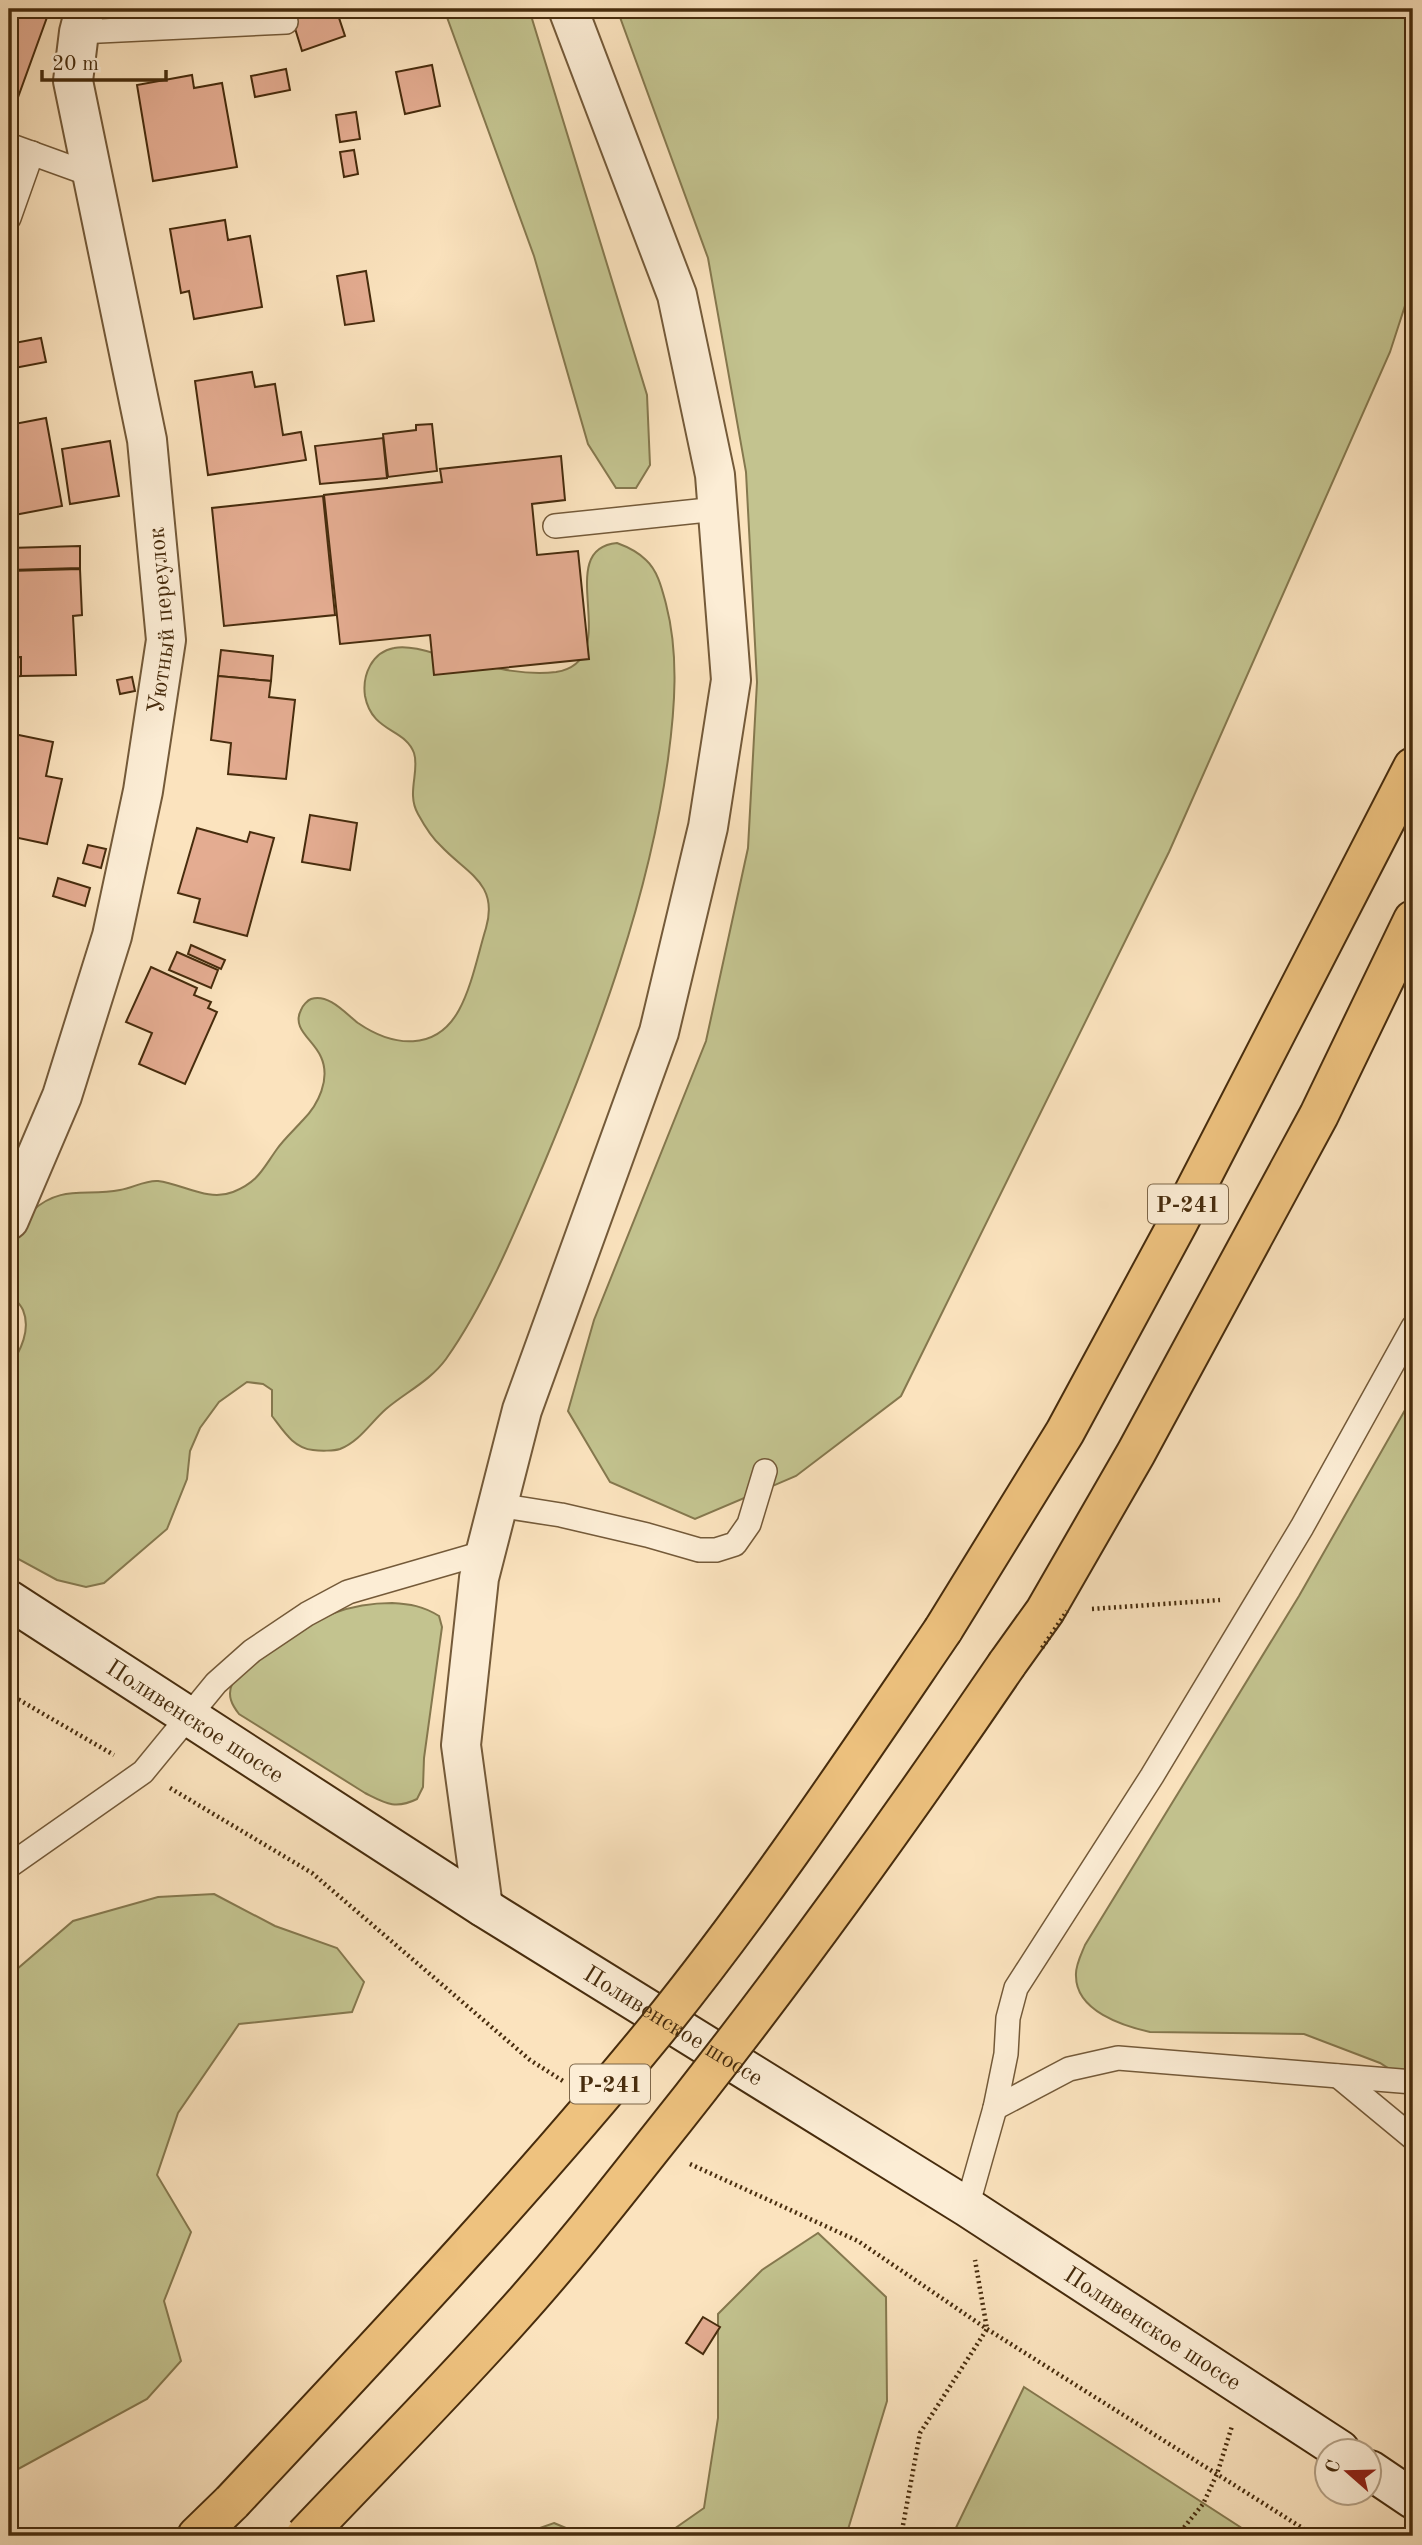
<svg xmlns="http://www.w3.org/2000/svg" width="1422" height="2545" viewBox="0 0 1422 2545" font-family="'Old Standard TT',serif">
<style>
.green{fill:#c3c38f;stroke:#85784e;stroke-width:2}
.building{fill:#e4ac91;stroke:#472c0d;stroke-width:2}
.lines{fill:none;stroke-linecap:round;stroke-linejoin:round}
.lane-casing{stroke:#745a39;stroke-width:26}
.street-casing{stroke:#745a39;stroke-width:42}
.secondary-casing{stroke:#472c0d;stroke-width:42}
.highway-casing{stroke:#472c0d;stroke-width:42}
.path{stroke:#472c0d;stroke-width:4.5;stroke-dasharray:2 3.5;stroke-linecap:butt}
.lane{stroke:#fcedd5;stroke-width:23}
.street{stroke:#fcedd5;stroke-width:38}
.secondary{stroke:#fcedd5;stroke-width:38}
.highway{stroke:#eec27f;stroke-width:38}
.highway-bridge-casing{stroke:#472c0d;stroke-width:42;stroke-linecap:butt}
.path-bridge{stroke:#472c0d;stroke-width:4.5;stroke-dasharray:2 3.5;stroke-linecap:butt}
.highway-bridge{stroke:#eec27f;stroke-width:38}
.labels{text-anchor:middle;stroke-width:7;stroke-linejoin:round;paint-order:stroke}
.shield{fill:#fcedd5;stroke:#7d6649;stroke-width:2}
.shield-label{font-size:23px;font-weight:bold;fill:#472c0d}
.street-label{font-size:24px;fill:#472c0d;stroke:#fcedd5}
</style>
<rect width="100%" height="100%" fill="#fbe3be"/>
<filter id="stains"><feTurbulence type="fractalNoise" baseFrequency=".00286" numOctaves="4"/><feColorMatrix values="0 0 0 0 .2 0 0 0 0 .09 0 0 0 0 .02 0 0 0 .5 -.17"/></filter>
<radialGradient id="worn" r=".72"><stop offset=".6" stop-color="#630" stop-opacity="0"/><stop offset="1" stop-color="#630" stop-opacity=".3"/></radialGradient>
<g class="green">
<polygon points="444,9 529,9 647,395 650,465 636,488 616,488 588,444 534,256"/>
<polygon points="617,9 1412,9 1413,11 1413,281 1390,352 1169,852 901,1396 796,1476 695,1519 610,1482 568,1411 594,1320 706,1041 748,848 757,682 746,472 708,258"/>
<path d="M617,543C628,547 638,552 646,560C658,571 662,589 666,604C679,654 675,708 668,759C649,897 599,1032 545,1161C517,1227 487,1301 446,1359C430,1381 406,1392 386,1409C371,1422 360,1441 340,1449C334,1451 320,1451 313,1450C293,1448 283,1430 272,1416V1390L263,1384L247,1382L219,1402L200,1428L190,1451L187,1479L167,1529L104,1583L86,1587L57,1580L9,1554V1367C21,1351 31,1329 23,1310C20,1303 12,1297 9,1291C1,1270 16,1225 32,1211C62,1184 86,1197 120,1190C133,1188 145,1180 158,1181C183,1184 208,1202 233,1192C258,1182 262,1170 277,1149C284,1139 294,1130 303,1120C318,1105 331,1079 321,1057C314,1040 291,1029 301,1010C302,1006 308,1000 311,999C329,993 346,1014 358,1023C393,1047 436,1052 459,1010C472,986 478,954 486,928C499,883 466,873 441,846C432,838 424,825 418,814C406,793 420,771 414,753C405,728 372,733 365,696C362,675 372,652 394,648C408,645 427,651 440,655C477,663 518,677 556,672C627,661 550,549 617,543Z"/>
<path d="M1413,1396V2084L1380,2063L1304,2034L1150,2032C1123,2026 1076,2011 1076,1976C1075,1966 1081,1955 1085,1945L1299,1596Z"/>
<path d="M392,1603C410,1604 423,1606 439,1616L442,1627L424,1758L423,1787L417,1799C395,1810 385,1803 365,1793L239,1714C232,1705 227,1696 232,1684C240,1665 313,1621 334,1613C353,1606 371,1603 392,1603Z"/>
<polygon points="214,1894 275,1926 337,1948 364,1982 352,2012 239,2024 178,2113 157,2175 191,2232 164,2301 181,2361 147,2399 9,2474 9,1976 73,1921 158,1897"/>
<polygon points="818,2233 886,2297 887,2401 846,2536 664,2536 704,2508 718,2418 718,2314 762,2270"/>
<polygon points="1024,2387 1254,2536 952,2536"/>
<polygon points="554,2523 585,2536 517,2536"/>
</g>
<g class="building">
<polygon points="9,9 50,9 13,111 9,109"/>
<polygon points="289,9 336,9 345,36 302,51"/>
<polygon points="432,65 440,106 405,114 396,72"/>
<polygon points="286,69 290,90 255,97 251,76"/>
<polygon points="192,75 194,88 222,83 237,167 153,181 137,85"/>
<polygon points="356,112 360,139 340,142 336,115"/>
<polygon points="354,150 358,174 344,177 340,152"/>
<polygon points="225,220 228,240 250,236 262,307 194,319 189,291 181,293 170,229"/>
<polygon points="366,271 374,321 345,325 337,276"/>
<polygon points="41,338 46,362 9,369 9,344"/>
<polygon points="252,372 255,387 275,384 283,435 301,432 306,460 208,475 195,381"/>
<polygon points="46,418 62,506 9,516 9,425"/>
<polygon points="432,424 437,471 388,477 383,434 416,430 416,425"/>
<polygon points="383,438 387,478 320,484 315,446"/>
<polygon points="110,441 119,496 70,504 62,449"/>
<polygon points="561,456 565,500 532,504 537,555 578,551 589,659 434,675 430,635 340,644 324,495 442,482 440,469"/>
<polygon points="323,496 335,615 224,626 212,508"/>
<polygon points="80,546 80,568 9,570 9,548"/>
<polygon points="80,569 82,615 73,616 76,675 21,676 21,657 9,658 9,571"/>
<polygon points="221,650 273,656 271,681 218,676"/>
<polygon points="21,657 21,676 9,677 9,658"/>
<polygon points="218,676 271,681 269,697 295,700 286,779 228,774 231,743 211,740"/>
<polygon points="132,677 135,691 120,694 117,680"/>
<polygon points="9,733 53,742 46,776 62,779 47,844 9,836"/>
<polygon points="310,815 357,823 350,870 302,862"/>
<polygon points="197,828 247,842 250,832 274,838 247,936 194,922 200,899 178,893"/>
<polygon points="88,845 106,849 101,868 83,863"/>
<polygon points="58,878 90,888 85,906 53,896"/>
<polygon points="191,945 225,960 221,969 188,954"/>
<polygon points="177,952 218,970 211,988 169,970"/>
<polygon points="151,967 197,988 194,995 211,1002 208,1008 217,1012 185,1084 139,1064 152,1033 126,1022"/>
<polygon points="703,2317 720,2327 703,2354 686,2343"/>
</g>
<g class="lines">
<defs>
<g id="lane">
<polyline points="79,32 286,22"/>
<polyline points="9,145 92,175"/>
<polyline points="9,218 32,153"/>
<polyline points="555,526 717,509"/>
<polyline points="497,1505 561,1515 647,1535 699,1550 716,1550 735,1544 749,1524 765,1471"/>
<polyline points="9,1866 143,1772 216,1683 252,1651 307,1614 348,1592 486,1552"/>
<polyline points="1338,2076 1413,2138"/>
<polyline points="995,2108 1069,2069 1118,2058 1413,2082"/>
<polyline points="967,2207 995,2108 1006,2054 1008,2018 1016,1988 1152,1776 1302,1527 1413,1327"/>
</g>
<g id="street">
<path id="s1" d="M9,1220L62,1096L112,936L143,791L166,640L147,440L73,81L79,32L85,9"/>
<polyline points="483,1907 461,1745 479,1578 522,1410 659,1032 708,827 731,680 715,475 677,295 568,9"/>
</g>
<g id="secondary">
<path id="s2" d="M9,1600L483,1907L967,2207L1340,2450"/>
<polyline points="1370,2470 1413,2499"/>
</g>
<g id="highway">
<polyline points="943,1630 1065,1432 1178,1223 1413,767"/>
<polyline points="1007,1664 1045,1611 1136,1453 1319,1115 1413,920"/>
<polyline points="197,2536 232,2502"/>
</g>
</defs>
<use href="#lane" class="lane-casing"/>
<use href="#street" class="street-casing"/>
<use href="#secondary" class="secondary-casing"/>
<use href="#highway" class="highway-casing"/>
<g class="path">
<polyline points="1092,1609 1220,1600"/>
<polyline points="9,1694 114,1755"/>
<polyline points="170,1788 312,1873 530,2060 563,2081"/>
<polyline points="690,2164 858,2241 987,2329 1315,2536"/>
<polyline points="901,2536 920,2433 987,2329 975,2260"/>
<polyline points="1177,2536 1203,2504 1217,2474 1232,2426"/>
</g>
<use href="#lane" class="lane"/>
<use href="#street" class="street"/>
<use href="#secondary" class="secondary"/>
<use href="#highway" class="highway"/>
<defs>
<g id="highway-bridge">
<path d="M232,2502C376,2348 522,2194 656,2030C759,1903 851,1765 943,1630"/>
<path d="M305,2536C373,2464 444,2393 510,2319C559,2265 605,2207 650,2150C776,1993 894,1830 1007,1664"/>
</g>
</defs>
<use href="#highway-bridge" class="highway-bridge-casing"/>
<polyline class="path-bridge" points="1042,1648 1067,1611"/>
<use href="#highway-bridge" class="highway-bridge"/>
</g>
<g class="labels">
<g class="shield">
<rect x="1148" y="1184.5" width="80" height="39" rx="5"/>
<rect x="570" y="2064.5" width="80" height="39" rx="5"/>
</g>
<g class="shield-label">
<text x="1188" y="1212">Р-241</text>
<text x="610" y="2092">Р-241</text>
</g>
<g class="street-label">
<text dy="8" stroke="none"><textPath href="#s1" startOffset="623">Уютный переулок</textPath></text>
<text dy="8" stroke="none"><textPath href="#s2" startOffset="222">Поливенское шоссе</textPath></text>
<text dy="8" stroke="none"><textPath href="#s2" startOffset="789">Поливенское шоссе</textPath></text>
<text dy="8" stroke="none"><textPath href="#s2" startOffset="1356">Поливенское шоссе</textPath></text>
</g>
</g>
<rect width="1422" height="2545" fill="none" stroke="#fbe3be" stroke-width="35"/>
<rect x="10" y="10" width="1401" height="2524" fill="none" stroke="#472c0d" stroke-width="3.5"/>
<rect x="18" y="18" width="1387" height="2510" fill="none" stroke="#472c0d" stroke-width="2"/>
<g transform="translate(1348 2472) rotate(290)"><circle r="33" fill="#fcedd5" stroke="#b4a085" stroke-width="2"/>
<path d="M0-5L12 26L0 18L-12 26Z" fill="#8f2418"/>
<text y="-10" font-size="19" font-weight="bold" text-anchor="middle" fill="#472c0d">С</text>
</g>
<path d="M42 70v10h124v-10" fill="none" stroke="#472c0d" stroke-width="3.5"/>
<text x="52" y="70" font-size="21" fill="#472c0d" stroke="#fcedd5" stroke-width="5" paint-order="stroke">20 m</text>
<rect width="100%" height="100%" filter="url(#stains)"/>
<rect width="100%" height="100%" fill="url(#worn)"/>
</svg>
